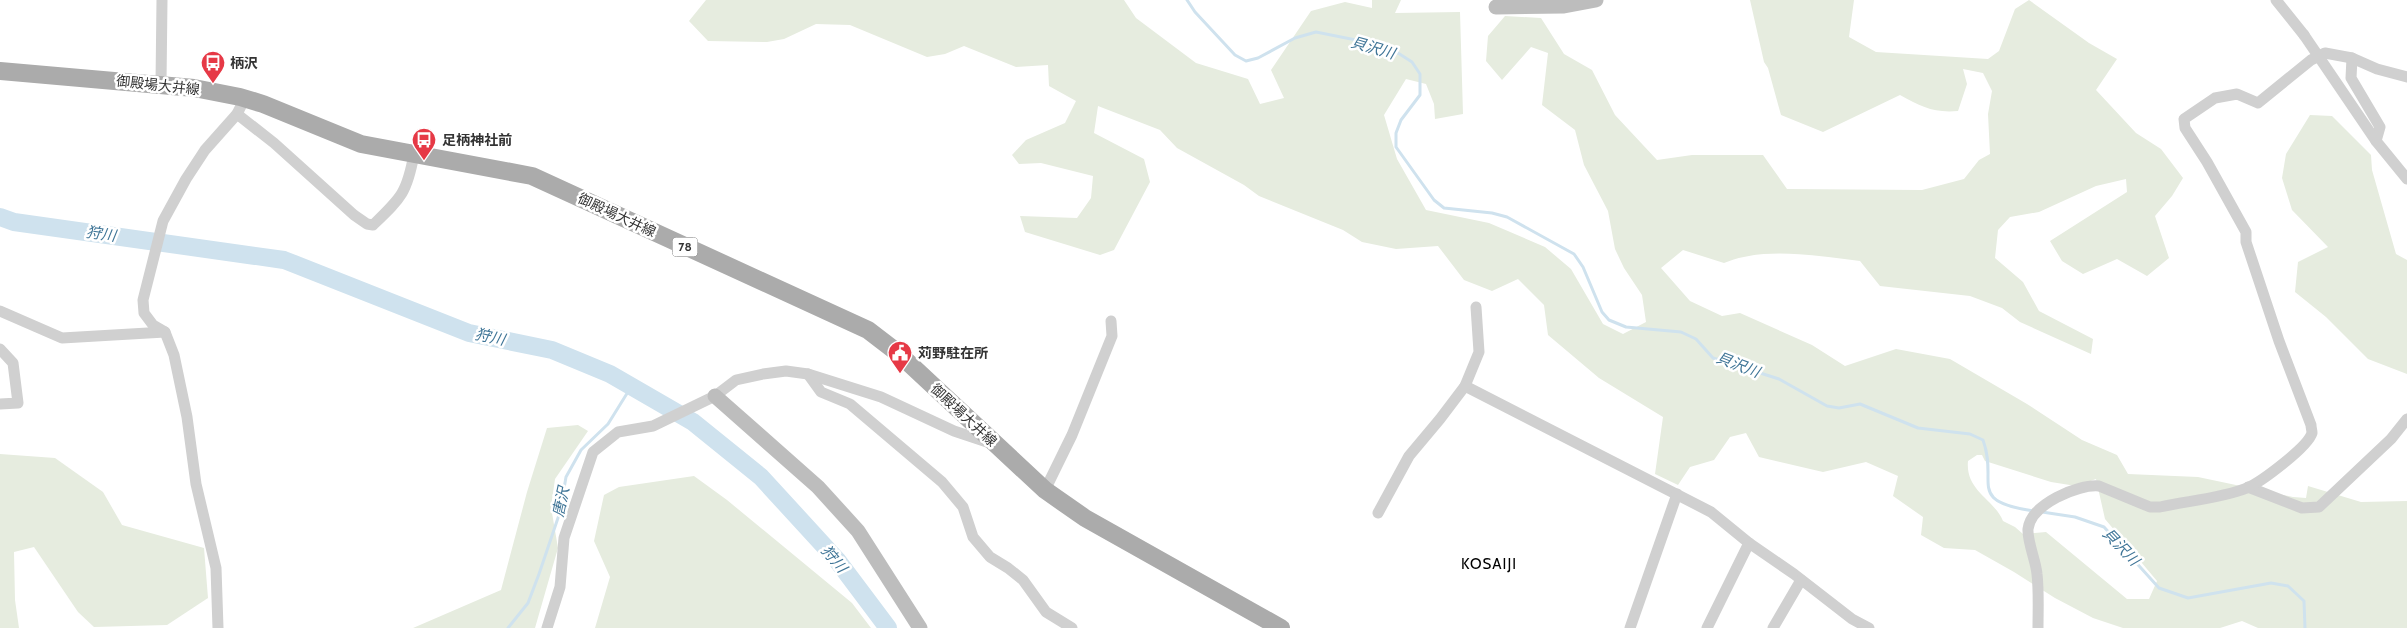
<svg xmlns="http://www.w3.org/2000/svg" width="2407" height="628" viewBox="0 0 2407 628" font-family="Cabin,'Noto Sans JP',sans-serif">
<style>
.green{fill:#e6ecdf;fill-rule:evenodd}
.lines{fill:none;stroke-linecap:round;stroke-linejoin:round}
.stream{stroke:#cfe2ee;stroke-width:3}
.river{stroke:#cfe2ee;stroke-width:18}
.street{stroke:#d0d0d0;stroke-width:11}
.secondary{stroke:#bdbdbd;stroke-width:15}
.primary{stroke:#ababab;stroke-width:18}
.street-bridge{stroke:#d0d0d0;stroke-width:11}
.labels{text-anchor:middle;stroke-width:5;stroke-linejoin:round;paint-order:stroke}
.shield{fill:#fff;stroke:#707070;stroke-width:1}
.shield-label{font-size:12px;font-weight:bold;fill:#333}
.poi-label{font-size:14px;font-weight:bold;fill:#333;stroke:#fff;text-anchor:start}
.street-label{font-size:14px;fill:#333;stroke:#fff}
.water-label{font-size:15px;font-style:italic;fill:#3f7597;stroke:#fff}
.neighbourhood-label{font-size:15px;letter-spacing:1px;fill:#000;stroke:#fff}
</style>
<rect width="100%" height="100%" fill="#fff"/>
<g class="green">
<path d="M706,0H1124L1136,18L1196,63L1248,79L1260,104L1284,98L1271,70L1311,11L1345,2L1372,8V0H1401L1395,13L1460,12L1463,114L1435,119L1434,104L1426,84L1406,79L1384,115L1397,159L1426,210L1489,223L1545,247L1571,269L1603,324L1623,334L1646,322L1642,295L1624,268L1615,249L1608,211L1584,165L1575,130L1542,105L1548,53L1531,47L1502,80L1486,61L1488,36L1505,16L1541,18L1564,54L1592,70L1615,115L1657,160L1692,155H1763L1787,189L1922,190L1964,179L1979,160L1990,154L1988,114L1992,91L1983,73L1963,69L1967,84L1958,111C1933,113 1922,107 1900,95L1823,132L1781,115L1768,68L1764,62L1750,0H1854L1849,37L1876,52L1988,59L1999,51L2015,9L2029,0L2089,43L2117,59L2096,90L2136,133L2161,149L2183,178L2172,196L2155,216L2169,258L2147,276L2117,259L2083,274L2062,261L2050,241L2127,192L2126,179L2096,186L2039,212L2010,217L1998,230L1995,258L2023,282L2039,311L2093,339L2091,354L2020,322L2002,308L1970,296L1880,286L1860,261C1816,256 1765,246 1724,263L1683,250L1661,268L1690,301L1722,316L1740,313L1812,345L1845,366L1896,349L1950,359L2027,404L2082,440L2117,455L2128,474L2198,477L2293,497L2306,498L2308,486L2361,502L2407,501V628H2258L2242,621L2220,628H2123L2093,618L2055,598L2014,572L1975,550L1944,548L1921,535L1923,517L1893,496L1898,476L1866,462L1823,472L1759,457L1746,433L1730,437L1714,460L1690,467L1678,485L1655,474L1663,417L1599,378L1548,335L1544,305L1518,279L1492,291L1464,280L1438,246L1396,249L1362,242L1343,230L1259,196L1244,185L1177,148L1160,130L1098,106L1094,133L1144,159L1150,182L1114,250L1100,255L1025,232L1020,216L1077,218L1091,198L1093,176L1041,163L1019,164L1012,155L1026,140L1065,123L1076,101L1049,86L1048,65L1016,67L964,46L945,54L927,57L850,25L816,24L784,39L767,42L708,41L689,21ZM1977,455H1982L1985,461L2051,482L2076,486L2096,479L2105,519L2157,581L2149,599H2127L2046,532L2023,534L2015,527L2003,521C1995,500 1965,491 1968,461Z"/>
<polygon points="2310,115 2332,116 2371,155 2372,170 2396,254 2407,260 2407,374 2368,359 2326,317 2295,292 2298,262 2328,247 2292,210 2282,178 2286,154"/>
<polygon points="578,425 588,431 555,479 551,507 558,548 535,628 413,628 501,590 527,492 547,428"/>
<polygon points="0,454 55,458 103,492 122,525 204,548 208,598 167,625 94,627 78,612 34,547 14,552 15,600 19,628 0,628"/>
<polygon points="694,476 727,500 852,603 871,628 595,628 610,577 594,541 604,495 619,487"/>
</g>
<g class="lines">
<g class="stream">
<path d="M1187,0L1195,12L1235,55L1246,61L1258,58L1295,38L1316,32L1356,40L1398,53L1412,62L1420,74V95L1401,120L1396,133V147L1434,200L1444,208L1492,213L1507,217L1574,254L1583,267L1602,312L1609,320L1626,327L1681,332L1696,339L1713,358L1779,379L1827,406L1839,408L1860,404L1918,428L1970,434L1983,440C1999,483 1965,501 2034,511"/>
<polyline points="2042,512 2075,517 2104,527 2159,588 2188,598 2271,583 2288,586 2304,601 2305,628"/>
<polyline points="508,628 528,603 539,574 560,512 566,477 581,450 608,424 631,387"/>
</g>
<polyline class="river" points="0,217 14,222 284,260 469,333 552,350 610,374 693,422 761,477 837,560 888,628"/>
<g class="street">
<polyline points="2276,0 2304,35"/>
<polyline points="2352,58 2351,78 2380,127 2376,141 2407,179"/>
<polyline points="161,83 162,0"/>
<path d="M237,114L274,143L354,215L367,224L373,225C401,198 407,193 414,154"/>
<polyline points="0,311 62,338 165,332"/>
<polyline points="0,349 13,363 18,403 0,404"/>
<polyline points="808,374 821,392 850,404 942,482 963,507 973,537 990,557 1008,568 1023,580 1046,612 1072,628"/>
<polyline points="1465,386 1711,512 1749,543 1794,574 1852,619 1869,628"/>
<polyline points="2248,487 2302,508 2319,507 2391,439 2407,419"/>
<polyline points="1045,490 1072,435 1112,336 1111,321"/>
<polyline points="1378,513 1409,456 1440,419 1465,386 1479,352 1476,307"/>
<polyline points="218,628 216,568 196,484 187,417 174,355 165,332 153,325 144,313 143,300 163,221 186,179 205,150 237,114 245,98"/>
<polyline points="547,628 560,587 564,538 593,452 618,432 653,426 715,396 736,380 763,374 786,371 808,374 881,397 954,431 990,443"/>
<polyline points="1630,628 1677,494"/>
<polyline points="1707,628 1749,543"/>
<polyline points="1773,628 1801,580"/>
<path d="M2038,628C2038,610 2039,592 2037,574C2036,561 2027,541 2028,529C2031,504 2078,484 2099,486L2150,507H2160C2187,501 2222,498 2247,488C2261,482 2308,447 2312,433C2312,430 2311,428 2311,425L2279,341L2246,242V232L2207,162L2185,128L2184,119L2215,98L2237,94L2258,103L2311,60L2325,53L2352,58L2377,69L2407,77"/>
</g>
<g class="secondary">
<polyline points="1496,7 1564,6 1596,0"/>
<polyline points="715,396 818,487 858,531 920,628"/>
</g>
<polyline class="primary" points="0,71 194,88 240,97 263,104 361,144 532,176 868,330 898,353 1045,490 1085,518 1281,628"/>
<polyline class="street-bridge" points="2304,35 2376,141"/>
</g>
<defs>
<symbol id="bus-pin" viewBox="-11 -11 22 30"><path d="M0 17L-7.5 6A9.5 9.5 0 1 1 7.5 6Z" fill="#e63946" stroke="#fff"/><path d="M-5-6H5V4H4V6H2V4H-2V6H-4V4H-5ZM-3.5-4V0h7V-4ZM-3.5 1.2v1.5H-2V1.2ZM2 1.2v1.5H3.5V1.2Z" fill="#fff"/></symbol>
<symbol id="civic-pin" viewBox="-11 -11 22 30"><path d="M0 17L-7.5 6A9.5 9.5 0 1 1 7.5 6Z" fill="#e63946" stroke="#fff"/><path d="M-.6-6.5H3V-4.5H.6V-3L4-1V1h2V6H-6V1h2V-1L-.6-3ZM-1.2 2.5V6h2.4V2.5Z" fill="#fff"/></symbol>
</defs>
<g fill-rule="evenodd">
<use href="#bus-pin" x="199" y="49" width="28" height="38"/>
<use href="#bus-pin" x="410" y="126" width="28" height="38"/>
<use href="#civic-pin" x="886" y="339" width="28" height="38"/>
</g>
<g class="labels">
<rect class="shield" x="672.5" y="237.5" width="25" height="19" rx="4"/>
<g class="shield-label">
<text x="685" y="251">78</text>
</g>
<g class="poi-label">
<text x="230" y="68">柄沢</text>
<text x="442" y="145">足柄神社前</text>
<text x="918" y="358">苅野駐在所</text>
</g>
<g class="street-label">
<text transform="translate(158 85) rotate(6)" y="5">御殿場大井線</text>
<text transform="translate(617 215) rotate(25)" y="5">御殿場大井線</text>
<text transform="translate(964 415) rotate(43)" y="5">御殿場大井線</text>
</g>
<g class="water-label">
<text transform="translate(1373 48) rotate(16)" y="5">貝沢川</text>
<text transform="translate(101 234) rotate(8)" y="5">狩川</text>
<text transform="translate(490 337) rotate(12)" y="5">狩川</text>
<text transform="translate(1738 365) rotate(21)" y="5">貝沢川</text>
<text transform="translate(561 502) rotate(-78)" y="5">唐沢</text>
<text transform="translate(2121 547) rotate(46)" y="5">貝沢川</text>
<text transform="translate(834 559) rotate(50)" y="5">狩川</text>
</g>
<g class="neighbourhood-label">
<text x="1489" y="569">KOSAIJI</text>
</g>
</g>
</svg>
